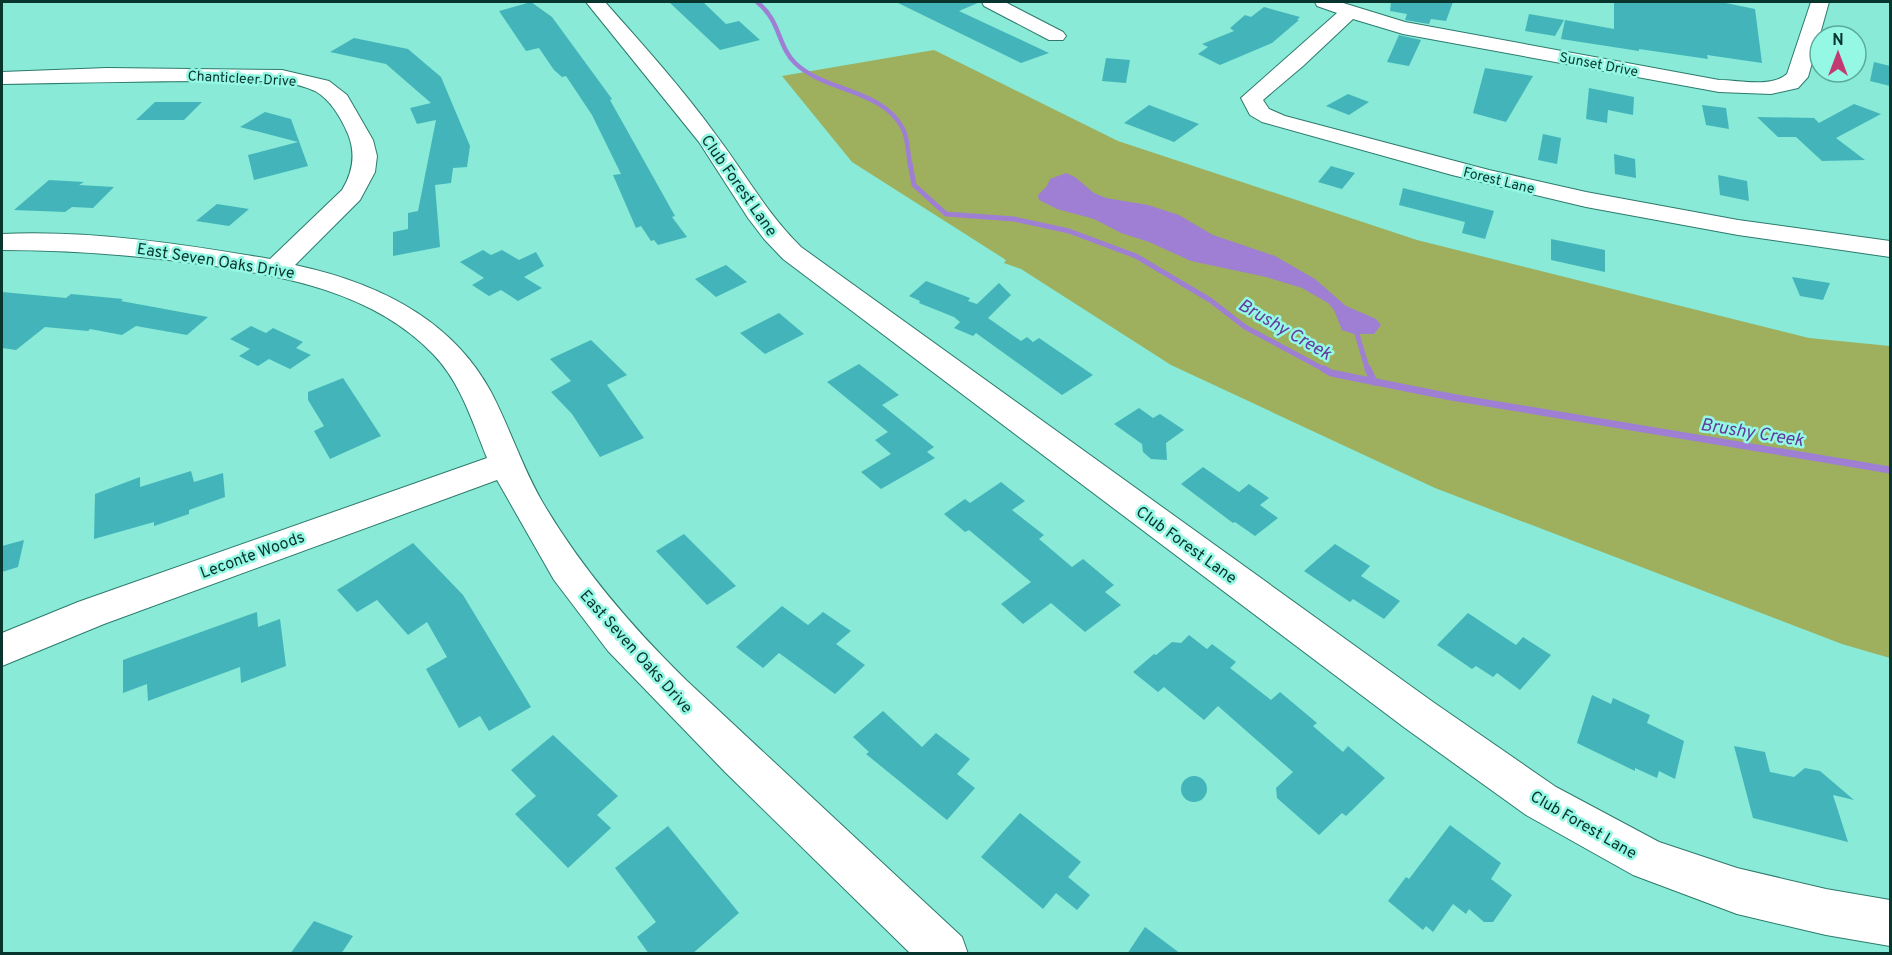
<svg xmlns="http://www.w3.org/2000/svg" width="1892" height="955" viewBox="0 0 1892 955" font-family="Overpass,sans-serif">
<style>
.green{fill:#9eb05e}
.water{fill:#9e7fd4}
.lines{fill:none;stroke-linecap:round;stroke-linejoin:round}
.stream-far2{stroke:#9e7fd4;stroke-width:4.5}
.stream-far1{stroke:#9e7fd4;stroke-width:5}
.stream{stroke:#9e7fd4;stroke-width:7}
.building{fill:#43b5ba}
.minor-casing{stroke:#2d7a6c;stroke-width:2}
.minor{fill:#fff;fill-rule:evenodd}
.labels{text-anchor:middle;stroke-width:5;stroke-linejoin:round;paint-order:stroke}
.far-street-label{font-size:14px;fill:#08352e;stroke:#95f8e4}
.street-label{font-size:16px;fill:#08352e;stroke:#95f8e4}
.water-label{font-size:18px;font-style:italic;fill:#63399d;stroke:#95f8e4}
</style>
<rect width="100%" height="100%" fill="#88ead7"/>
<polygon class="green" points="934,50 1118,141 1417,240 1809,338 1890,346 1890,658 1842,644 1435,488 1171,365 1021,269 1004,263 1006,260 852,162 782,76"/>
<polygon class="water" points="1066,173 1075,177 1094,193 1106,198 1148,205 1179,215 1213,235 1275,256 1315,279 1346,306 1376,319 1381,325 1374,334 1354,334 1342,330 1334,310 1328,303 1302,288 1266,277 1191,261 1149,242 1121,233 1094,219 1057,209 1039,200 1038,195 1047,186 1050,179"/>
<g class="lines">
<path class="stream-far2" d="M757,2C781,21 777,45 795,63C825,92 883,89 903,129C908,138 908,154 910,165"/>
<g class="stream-far1">
<polyline points="910,163 914,185 946,214 1014,219 1069,231 1136,256 1210,300 1245,327 1327,371"/>
<polyline points="1357,334 1368,371"/>
</g>
<g class="stream">
<polyline points="1324,369 1331,373 1451,397 1890,470"/>
<polyline points="1368,369 1374,382"/>
</g>
</g>
<g class="building">
<polygon points="531,2 552,17 612,99 610,100 675,216 672,217 687,237 658,245 654,240 651,241 641,226 636,228 613,175 621,174 592,115 566,76 562,77 554,70 539,48 526,51 499,11"/>
<polygon points="669,2 703,2 726,24 739,21 760,40 720,50"/>
<polygon points="896,2 980,2 959,11 1049,53 1021,63"/>
<polygon points="1391,2 1453,2 1446,21 1431,19 1429,24 1405,20 1407,14 1390,11"/>
<polygon points="1614,2 1721,2 1755,9 1762,63 1707,55 1708,59 1639,49 1639,51 1561,39 1565,20 1614,29"/>
<polygon points="1264,7 1300,17 1297,20 1299,20 1272,43 1220,65 1198,54 1208,47 1202,44 1234,31 1230,28 1245,15 1251,17"/>
<polygon points="1529,14 1564,20 1555,36 1525,31"/>
<polygon points="1399,35 1421,40 1409,66 1387,62"/>
<polygon points="354,38 408,49 441,77 470,146 467,167 453,168 451,183 435,185 440,247 393,256 393,232 408,229 408,213 418,211 436,120 417,124 410,108 431,103 386,64 330,52"/>
<polygon points="1106,58 1130,60 1126,83 1102,81"/>
<polygon points="1874,62 1890,66 1890,86 1870,81"/>
<polygon points="1485,68 1533,76 1506,122 1473,113"/>
<polygon points="1589,88 1634,97 1633,115 1608,110 1607,123 1586,119"/>
<polygon points="1348,94 1369,102 1349,115 1326,106"/>
<polygon points="155,102 202,102 184,120 136,120"/>
<polygon points="1854,104 1881,114 1836,138 1865,160 1822,161 1796,137 1778,137 1757,117 1814,118 1819,123"/>
<polygon points="1149,105 1199,124 1174,142 1124,123"/>
<polygon points="1702,105 1726,108 1729,129 1706,125"/>
<polygon points="265,112 291,119 308,166 254,180 248,155 298,142 240,127"/>
<polygon points="1543,134 1561,138 1557,164 1538,160"/>
<polygon points="1614,154 1635,159 1636,178 1615,174"/>
<polygon points="1331,166 1355,173 1342,189 1318,182"/>
<polygon points="1718,175 1747,181 1749,201 1720,195"/>
<polygon points="49,180 84,182 79,185 114,187 93,208 72,207 65,212 14,210"/>
<polygon points="1403,188 1494,211 1485,239 1462,233 1465,222 1399,205"/>
<polygon points="217,204 249,209 229,226 196,221"/>
<polygon points="1551,239 1605,250 1605,272 1551,260"/>
<polygon points="483,250 491,255 502,250 519,260 536,252 544,266 524,277 542,288 518,301 501,290 489,296 472,285 484,278 460,262"/>
<polygon points="726,265 747,282 716,297 695,279"/>
<polygon points="1792,277 1830,283 1823,300 1800,296"/>
<polygon points="926,281 970,298 968,301 977,304 999,283 1011,295 988,318 1021,341 1027,337 1033,342 1039,338 1093,375 1062,395 976,333 973,336 954,328 960,322 954,317 919,303 920,301 909,296"/>
<polygon points="2,292 66,298 71,294 123,299 121,301 208,317 187,335 136,326 122,335 90,329 88,331 45,327 16,350 2,348"/>
<polygon points="779,313 804,334 765,354 740,333"/>
<polygon points="251,326 266,333 273,328 303,342 296,348 311,355 290,369 269,359 258,366 239,356 250,349 230,339"/>
<polygon points="591,340 627,375 607,385 644,438 600,457 572,414 551,392 571,381 550,359"/>
<polygon points="859,364 899,395 882,405 934,447 927,452 935,458 881,489 861,472 891,454 875,440 888,432 827,382"/>
<polygon points="343,378 381,436 330,459 314,431 324,426 308,400 308,392"/>
<polygon points="1139,408 1153,418 1160,414 1184,430 1166,443 1167,460 1151,459 1143,452 1142,444 1114,424"/>
<polygon points="1203,467 1239,492 1249,484 1269,498 1260,505 1278,518 1255,536 1235,522 1233,523 1181,484"/>
<polygon points="191,471 194,482 223,473 225,497 189,510 189,514 154,526 154,522 94,539 95,494 140,477 140,487"/>
<polygon points="1001,482 1025,501 1012,510 1044,535 1039,539 1072,567 1083,559 1114,585 1105,592 1121,605 1085,632 1051,603 1023,624 1001,604 1031,582 969,530 965,532 944,514 965,499 970,503"/>
<polygon points="684,534 736,586 707,605 656,551"/>
<polygon points="24,540 18,567 2,572 2,546"/>
<polygon points="413,543 463,595 531,707 489,731 480,716 459,728 426,669 447,657 427,622 408,635 377,600 357,612 337,590"/>
<polygon points="1335,544 1370,566 1361,576 1400,601 1384,619 1353,599 1350,602 1304,571"/>
<polygon points="782,606 808,625 823,612 851,631 836,644 865,665 835,694 779,653 763,668 736,647"/>
<polygon points="257,612 258,627 280,619 286,666 241,683 240,667 148,701 147,684 123,693 123,660"/>
<polygon points="1468,613 1516,645 1523,637 1551,655 1520,690 1497,673 1493,677 1476,666 1472,669 1437,645"/>
<polygon points="1189,635 1207,649 1212,644 1236,662 1230,668 1271,700 1280,692 1317,723 1313,726 1343,752 1348,746 1385,778 1346,816 1342,813 1319,835 1277,798 1276,788 1293,772 1218,706 1204,720 1164,687 1158,692 1133,672 1154,654 1156,655 1172,642 1181,643"/>
<polygon points="1592,695 1611,704 1613,698 1650,715 1647,723 1684,741 1675,779 1659,771 1657,778 1635,768 1635,771 1577,743"/>
<polygon points="883,711 922,747 936,733 970,759 957,774 975,788 947,820 866,754 869,752 853,737"/>
<polygon points="553,735 618,796 597,815 611,828 568,868 515,814 536,796 511,770"/>
<polygon points="1734,746 1765,752 1770,772 1794,777 1805,768 1820,771 1854,800 1833,795 1848,842 1753,818"/>
<circle cx="1194" cy="789" r="13"/>
<polygon points="1020,813 1081,862 1068,877 1090,895 1077,910 1056,893 1043,909 981,857"/>
<polygon points="1450,825 1501,863 1491,879 1512,895 1493,922 1484,922 1469,909 1466,914 1453,904 1433,932 1426,926 1423,930 1388,901 1406,877 1409,879"/>
<polygon points="668,826 739,913 692,954 649,954 637,937 656,922 615,868"/>
<polygon points="314,921 353,936 341,954 290,954"/>
<polygon points="1145,927 1181,954 1127,954"/>
</g>
<g class="lines">
<defs>
<g id="minor">
<path d="M586,2H605C643,45 682,88 716,135C745,173 767,214 801,247L1433,702L1556,787L1659,842L1737,868L1826,889L1890,900V946L1826,935L1737,914L1633,875L1526,815L1405,728L783,259L764,239L748,218L699,142Z"/>
<polygon points="982,2 1005,2 1063,32 1066,36 1063,40 1049,40 984,6"/>
<path d="M1315,2H1340L1405,22L1719,80C1739,80 1771,88 1787,74L1811,2H1829L1808,77L1798,88L1771,94L1719,92L1403,34L1353,19L1303,66L1263,100L1269,109L1285,116L1489,170L1586,192L1738,220L1890,241V257L1738,235L1586,207L1452,175L1262,122L1250,115L1241,98L1337,13L1317,6Z"/>
<path d="M107,68L282,70L329,81L347,95L373,140L377,156L375,172L360,200L295,265C374,282 451,317 491,392C510,428 522,467 543,503C582,569 631,626 686,680L962,937L968,954H911L725,772L608,651L554,580L497,480L104,624L2,666V633L78,602L487,458C472,421 461,383 433,354C372,291 283,276 201,264C134,255 69,250 2,250V234C91,230 182,244 270,259L342,190C353,172 356,154 348,134C341,118 331,100 315,91C285,77 248,82 216,81C144,81 73,83 2,84V72Z"/>
</g>
</defs>
<use href="#minor" class="minor-casing"/>
<use href="#minor" class="minor"/>
</g>
<g class="labels">
<g class="far-street-label">
<text transform="translate(1599 64) rotate(11)" y="5">Sunset Drive</text>
<text transform="translate(242 78) rotate(3)" y="5">Chanticleer Drive</text>
<text transform="translate(1499 180) rotate(14)" y="5">Forest Lane</text>
</g>
<g class="street-label">
<text transform="translate(740 185) rotate(55)" y="6">Club Forest Lane</text>
<text transform="translate(216 260) rotate(9)" y="6">East Seven Oaks Drive</text>
<text transform="translate(1187 544) rotate(36)" y="6">Club Forest Lane</text>
<text transform="translate(252 554) rotate(-20)" y="6">Leconte Woods</text>
<text transform="translate(637 651) rotate(48)" y="6">East Seven Oaks Drive</text>
<text transform="translate(1584 824) rotate(30)" y="6">Club Forest Lane</text>
</g>
<g class="water-label">
<text transform="translate(1285 329) rotate(30)" y="6">Brushy Creek</text>
<text transform="translate(1752 432) rotate(9)" y="6">Brushy Creek</text>
</g>
</g>
<rect width="1892" height="955" fill="none" stroke="#08352e" stroke-width="6"/>
<g transform="translate(1838 54)"><circle r="28" fill="#95f8e4" stroke="#5daa9b" stroke-width="1.5"/>
<path d="M0-4.5L10 22L0 15L-10 22Z" fill="#c33972"/>
<text y="-9" font-size="16" font-weight="bold" text-anchor="middle" fill="#08352e">N</text>
</g>
</svg>
